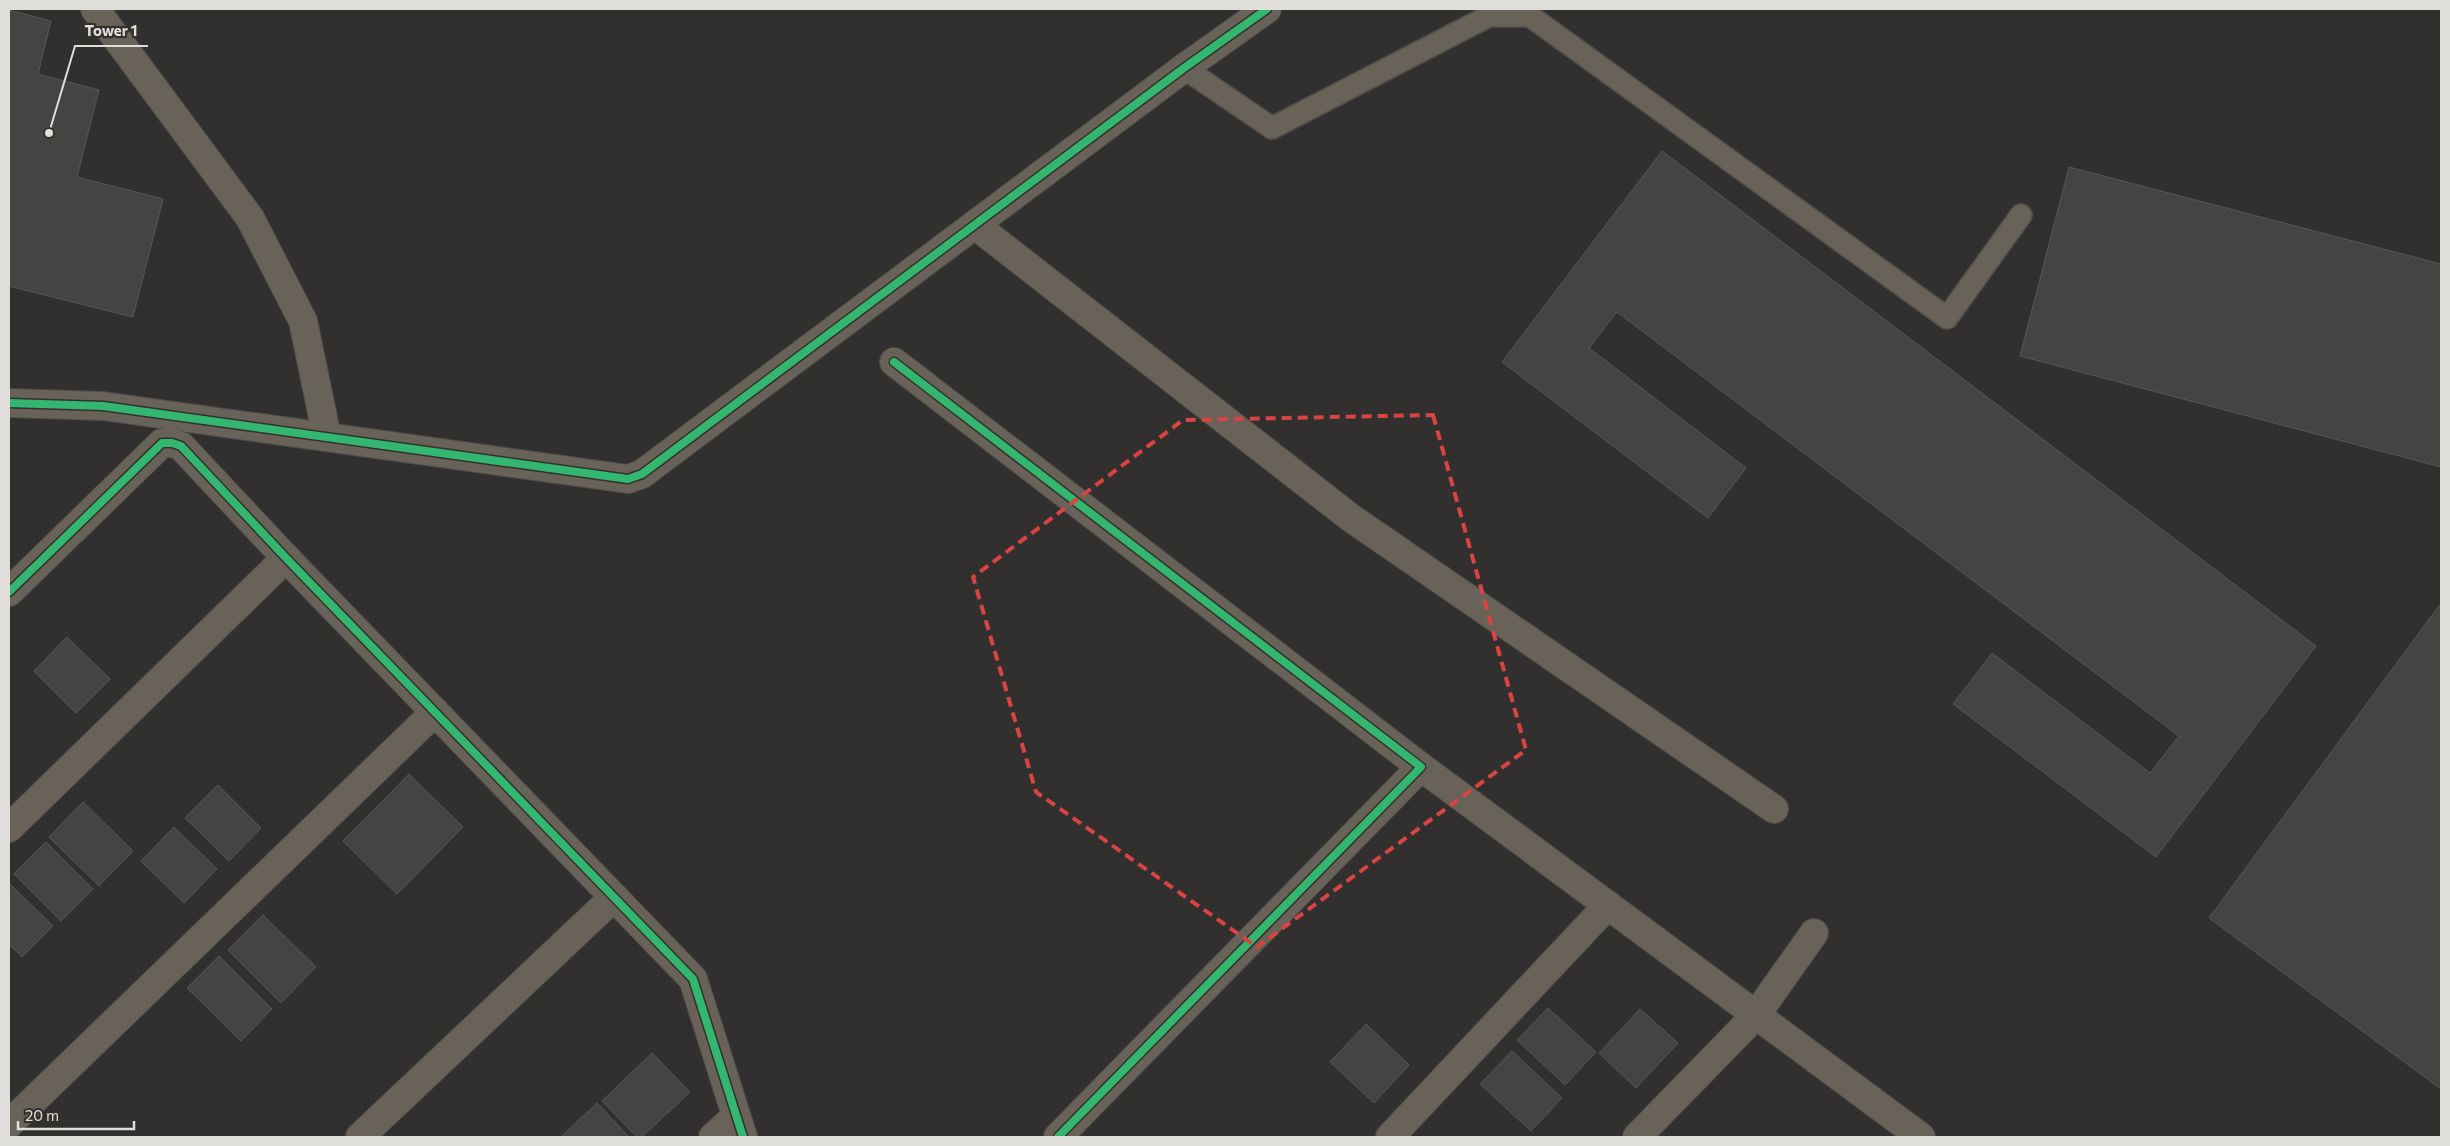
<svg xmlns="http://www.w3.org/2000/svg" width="2450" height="1146" viewBox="0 0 2450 1146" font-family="Commissioner,sans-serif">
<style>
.building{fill:#464442;stroke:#585755}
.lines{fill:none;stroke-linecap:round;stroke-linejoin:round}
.service-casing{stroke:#4d4c4b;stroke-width:24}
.minor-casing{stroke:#4d4c4b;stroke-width:30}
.service{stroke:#696258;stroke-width:21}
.minor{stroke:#696258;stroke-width:28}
.cycleway-casing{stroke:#34302c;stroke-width:11}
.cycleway{stroke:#33b770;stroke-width:8}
.marked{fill:none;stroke:#d84343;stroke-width:4;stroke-dasharray:10 6;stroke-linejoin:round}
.leader{fill:none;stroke:#e0dedb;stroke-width:2}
.callout-dot{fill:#e0dedb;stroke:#34302c;stroke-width:2}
.callout-label{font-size:15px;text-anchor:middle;font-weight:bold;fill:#e0dedb;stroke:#34302c;stroke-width:4.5;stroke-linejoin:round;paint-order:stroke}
</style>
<rect width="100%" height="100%" fill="#32302e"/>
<g class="building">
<polygon points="9,10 51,21 38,74 99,90 77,177 163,199 133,317 9,286"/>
<polygon points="1662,151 2316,646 2156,857 1953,704 1992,653 2150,773 2179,736 1617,312 1589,348 1746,468 1708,518 1502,362"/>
<polygon points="2069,167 2441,264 2441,467 2020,356"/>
<polygon points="2441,603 2441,1089 2209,918"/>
<polygon points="67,637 110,679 76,713 34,671"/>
<polygon points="409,774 463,827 397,894 343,841"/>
<polygon points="218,785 261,828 229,861 185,818"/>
<polygon points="83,802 133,851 99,886 49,837"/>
<polygon points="174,827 217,869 184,903 141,861"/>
<polygon points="46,842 93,889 61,921 14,874"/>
<polygon points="9,883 53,926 22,957 9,944"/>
<polygon points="263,915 316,967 281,1003 228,950"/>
<polygon points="219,956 272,1009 241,1041 187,988"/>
<polygon points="1548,1008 1596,1052 1565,1085 1517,1040"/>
<polygon points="1640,1009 1678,1043 1636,1088 1599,1053"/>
<polygon points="1366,1024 1409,1065 1374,1103 1330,1062"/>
<polygon points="1512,1051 1562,1098 1531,1131 1480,1084"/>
<polygon points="652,1053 690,1092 642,1137 637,1137 602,1101"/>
<polygon points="597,1103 629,1137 561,1137"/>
</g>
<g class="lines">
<defs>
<polyline id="service" points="1184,68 1272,128 1489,16 1530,16 1947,318 2021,215"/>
<g id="minor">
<polyline points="95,9 250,218 303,321 327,437"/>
<polyline points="975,225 1351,518 1774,809"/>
<polyline points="894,362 1421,767 1058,1137"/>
<polyline points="9,403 103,406 628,479 642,474 1184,68 1267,9"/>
<polyline points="9,592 162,443 172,443 181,446 286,558 693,979 743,1137"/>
<polyline points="1421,767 1921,1137"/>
<polyline points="9,828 286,558"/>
<polyline points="9,1124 435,712"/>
<polyline points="360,1137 614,897"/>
<polyline points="713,1137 736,1116"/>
<polyline points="1390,1137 1608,905"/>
<polyline points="1637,1137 1756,1015 1814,933"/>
</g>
</defs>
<use href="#service" class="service-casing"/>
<use href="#minor" class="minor-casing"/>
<use href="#service" class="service"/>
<use href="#minor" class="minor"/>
<defs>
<g id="cycleway">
<polyline points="894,362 1421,767 1058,1137"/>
<polyline points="9,403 103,406 628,479 642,474 1184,68 1267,9"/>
<polyline points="9,592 162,443 172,443 181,446 286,558 693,979 743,1137"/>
</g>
</defs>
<use href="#cycleway" class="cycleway-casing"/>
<use href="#cycleway" class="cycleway"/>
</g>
<path class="marked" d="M1433,415L1526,750L1257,947L1036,792L973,577L1183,420Z"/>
<path class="leader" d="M49 133L75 46H148"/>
<circle class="callout-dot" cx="49" cy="133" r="5"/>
<g class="callout-label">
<text x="111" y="36">Tower 1</text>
</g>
<rect width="2450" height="1146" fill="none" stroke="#e0dedb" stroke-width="20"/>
<path d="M18 1121v8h116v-8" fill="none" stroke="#e0dedb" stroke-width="2.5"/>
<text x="25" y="1121" font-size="15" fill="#e0dedb" stroke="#34302c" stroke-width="4" paint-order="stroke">20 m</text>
</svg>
